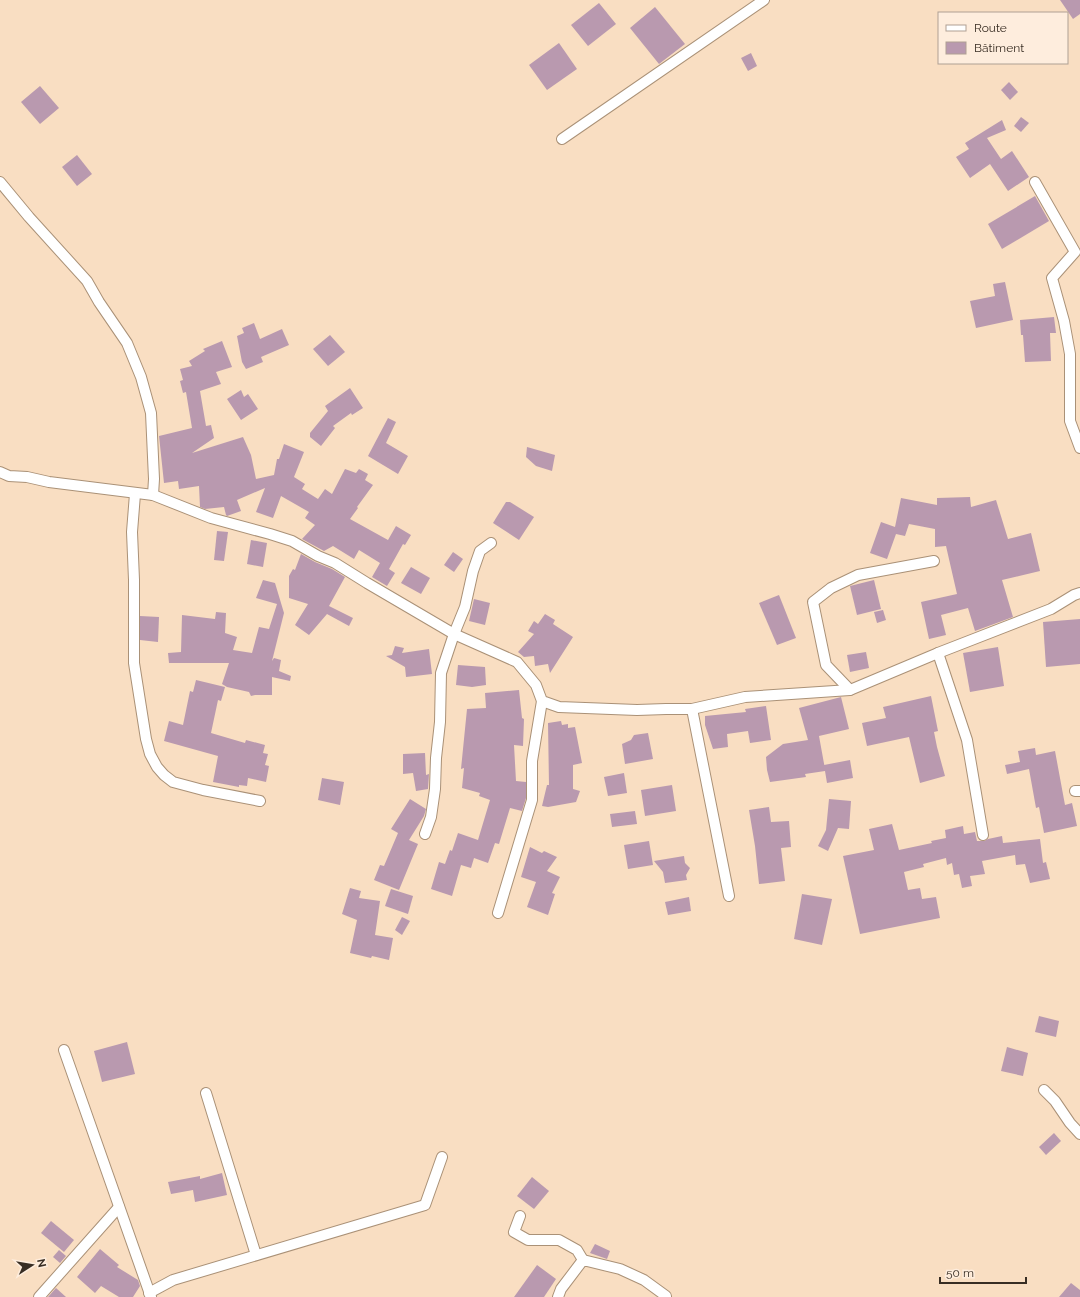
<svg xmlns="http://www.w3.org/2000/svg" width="1080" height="1297" viewBox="0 0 1080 1297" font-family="Raleway,sans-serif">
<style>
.building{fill:#b999af}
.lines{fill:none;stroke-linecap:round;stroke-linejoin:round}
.minor-casing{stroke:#aa9177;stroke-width:12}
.minor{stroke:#fff;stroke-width:10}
</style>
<rect width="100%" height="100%" fill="#f9dec2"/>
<g class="building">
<polygon points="1060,0 1080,0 1080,14 1073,19"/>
<polygon points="599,3 616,24 588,46 571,25"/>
<polygon points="655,7 685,44 659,64 630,28"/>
<polygon points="559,43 577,69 547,90 529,65"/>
<polygon points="751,53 757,66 748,71 741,58"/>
<polygon points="1009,82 1018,92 1010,100 1001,90"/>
<polygon points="40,86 59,108 40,124 21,102"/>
<polygon points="1021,117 1029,123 1021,132 1014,126"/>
<polygon points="1002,120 1006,130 987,138 1001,159 1012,151 1029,177 1008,191 990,164 970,178 956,157 969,149 965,143"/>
<polygon points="77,155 92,174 77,186 62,167"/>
<polygon points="1035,196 1049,221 1002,249 988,224"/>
<polygon points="1005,282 1013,320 976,328 970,301 995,296 993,284"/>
<polygon points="1054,317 1056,333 1050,333 1051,361 1025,362 1023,335 1021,335 1020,320"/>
<polygon points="254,323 260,339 282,329 289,345 261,357 263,362 246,369 242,362 237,336 244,333 242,328"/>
<polygon points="330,335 345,352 328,366 313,349"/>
<polygon points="222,341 232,367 216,372 221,384 200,391 206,426 211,425 214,438 192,453 243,437 251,455 256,479 274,475 277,459 279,459 284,444 304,452 294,477 305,484 302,489 318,499 325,489 332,494 345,469 356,473 359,469 368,474 365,480 373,485 357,507 358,508 350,519 388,540 396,526 411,535 405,545 403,544 389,569 395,573 387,586 372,577 380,563 359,550 354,559 333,546 324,551 302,539 315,525 305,518 309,512 281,496 273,518 256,512 265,488 237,500 241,511 227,516 226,515 224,507 205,509 200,507 199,486 179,489 178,481 164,483 159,436 192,428 186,392 183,393 180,381 183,380 180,369 192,366 189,361 205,351 203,349"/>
<polygon points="350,388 363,408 352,415 351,413 333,426 335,428 321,446 310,437 310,433 328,411 325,406"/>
<polygon points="241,390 244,397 248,394 258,409 241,420 227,399"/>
<polygon points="388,418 396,422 386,443 408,456 398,474 368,456"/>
<polygon points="527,447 555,455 552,471 536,466 526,457"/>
<polygon points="970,497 971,507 996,500 1008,539 1031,533 1040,571 1002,580 1013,617 975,631 968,608 941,615 946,635 929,639 921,602 957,594 946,546 935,547 935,529 909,524 905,536 896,534 887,559 870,553 881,522 895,527 901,498 937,505 937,498"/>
<polygon points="506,502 510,502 534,517 519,540 493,523"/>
<polygon points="217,531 228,532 224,561 214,560"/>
<polygon points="251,540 267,543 263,567 247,564"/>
<polygon points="453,552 463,559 454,572 444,565"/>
<polygon points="301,554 315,562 332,569 345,577 329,606 353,618 349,626 327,614 309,635 295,625 308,604 289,598 289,576 293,569 295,570"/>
<polygon points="411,567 430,578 421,594 401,583"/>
<polygon points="263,580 275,583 284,613 272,661 274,658 281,660 279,671 291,676 290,681 272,677 272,695 255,695 251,696 249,692 227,687 222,684 229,663 169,663 168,653 181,652 182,615 215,619 216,612 226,613 225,633 237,637 233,650 252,653 259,627 269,629 277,604 256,598"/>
<polygon points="874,580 881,609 857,615 850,586"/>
<polygon points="779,595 796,638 777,645 759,603"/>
<polygon points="474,599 490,603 485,625 469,621"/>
<polygon points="883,610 886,620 877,623 874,612"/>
<polygon points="545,614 555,620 553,624 573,637 550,673 548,664 535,666 534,656 524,657 518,652 534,634 528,631 534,621 538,624"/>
<polygon points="140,616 159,617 158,642 140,640"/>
<polygon points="1080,619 1080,664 1046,667 1043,622"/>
<polygon points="395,646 404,648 402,653 429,649 432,674 406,677 405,667 386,656 392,655"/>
<polygon points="998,647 1004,686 970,692 963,653"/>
<polygon points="866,652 869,668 850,672 847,655"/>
<polygon points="458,665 485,667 486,685 472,687 456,685"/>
<polygon points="196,680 225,687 221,701 218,700 211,733 245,743 246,740 265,745 263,753 268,754 265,765 269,766 266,782 248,778 247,786 239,785 239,787 213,782 218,756 164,741 169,721 183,725 190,691 193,692"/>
<polygon points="519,690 522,718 524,719 523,746 514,745 516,781 526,782 526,798 522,811 510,808 499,844 495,843 488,863 474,858 471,868 461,865 452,896 431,889 439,862 445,864 450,850 452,851 458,833 478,840 490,800 479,796 480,793 462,788 464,768 461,769 467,709 486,708 485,693"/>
<polygon points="931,696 938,731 934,732 937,747 945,776 920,783 909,737 867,746 862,723 886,718 883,707"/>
<polygon points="841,697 849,729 819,736 825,769 824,765 850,760 853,778 827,783 825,771 805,774 806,777 770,782 767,770 766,757 783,744 808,740 799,708"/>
<polygon points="766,706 771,740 750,743 748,731 727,734 728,747 713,749 705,725 705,716 746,712 745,709"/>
<polygon points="561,721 562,725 568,724 568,728 575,727 582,763 573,765 573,789 580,791 576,802 548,807 542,806 547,785 549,785 548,723"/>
<polygon points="648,733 653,759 625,764 622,744 631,740 634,735"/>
<polygon points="1035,748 1036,755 1055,751 1065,805 1072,803 1077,826 1044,833 1039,807 1036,808 1029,769 1007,774 1005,765 1020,762 1018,751"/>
<polygon points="425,753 426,775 429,774 428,789 416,791 413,773 403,774 403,754"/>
<polygon points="624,773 627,793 608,796 604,777"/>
<polygon points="322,778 344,782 340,805 318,800"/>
<polygon points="672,785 676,811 645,816 641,790"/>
<polygon points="410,799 426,809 424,816 409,840 418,844 399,890 374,880 380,865 384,866 398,833 391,829"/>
<polygon points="829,799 851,801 849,829 838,828 828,851 818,846 826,830"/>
<polygon points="769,807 771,822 789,821 791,847 781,848 785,881 759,884 755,846 749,810"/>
<polygon points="635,811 637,824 612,827 610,814"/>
<polygon points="892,824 899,850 932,843 931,841 946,838 945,830 963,826 964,834 975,832 977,841 984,841 988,839 1002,836 1003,843 1040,839 1043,863 1046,862 1050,879 1030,883 1025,864 1016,865 1015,855 982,861 985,874 970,876 972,886 962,888 959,874 954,875 952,863 947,865 946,858 923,864 924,867 904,872 908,890 920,888 922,899 936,897 940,918 860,934 843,856 874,850 869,829"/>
<polygon points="649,841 653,865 628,869 624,845"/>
<polygon points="530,847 542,853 544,851 557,857 547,871 560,877 552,893 555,894 548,915 527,907 536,882 521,877"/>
<polygon points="684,856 685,863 690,868 686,875 687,880 665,883 663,872 654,861"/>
<polygon points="350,888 361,891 359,898 380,901 375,935 393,938 389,960 372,956 371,958 350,953 357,920 342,914"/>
<polygon points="391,889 413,896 408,914 385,906"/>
<polygon points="802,894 832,899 822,945 794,939"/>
<polygon points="689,897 691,911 668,915 665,902"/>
<polygon points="402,917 410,921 402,935 395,930"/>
<polygon points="1039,1016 1059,1021 1056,1037 1035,1032"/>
<polygon points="127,1042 135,1074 102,1082 94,1051"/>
<polygon points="1007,1047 1028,1053 1023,1076 1001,1071"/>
<polygon points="1054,1133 1061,1141 1046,1155 1039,1147"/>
<polygon points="222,1173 227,1195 195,1202 193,1190 171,1194 168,1182 200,1176 200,1179"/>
<polygon points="532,1177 549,1191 534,1209 517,1196"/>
<polygon points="51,1221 74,1240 64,1252 41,1233"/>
<polygon points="595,1244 610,1251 607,1259 590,1253"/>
<polygon points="100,1249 119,1265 117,1267 138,1280 140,1286 133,1297 119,1297 101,1286 95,1293 77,1277"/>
<polygon points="59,1250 66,1256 60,1263 53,1257"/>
<polygon points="537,1265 556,1279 544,1297 514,1297"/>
<polygon points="1071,1283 1080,1290 1080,1297 1059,1297"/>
<polygon points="56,1288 66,1297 48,1297"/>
</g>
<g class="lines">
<defs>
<g id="minor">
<polyline points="562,139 764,0"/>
<polyline points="0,182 29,217 87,281 99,302 127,343 141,377 151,413 154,479 153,495"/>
<polyline points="1035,182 1075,252 1052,278 1064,321 1070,354 1070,421 1080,448"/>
<polyline points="0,472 9,476 27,477 49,482 153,495 211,518 270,534 292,541 318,556 335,563 367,583 454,634 517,662 536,685 542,701 559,707 637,710 666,709 692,709 729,896"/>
<polyline points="135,494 132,532 134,580 134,663 146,739 150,754 157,767 164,775 173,782 203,790 260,801"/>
<polyline points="938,653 967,740 983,835"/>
<polyline points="850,690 826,665 813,602 831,588 858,575 934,561"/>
<polyline points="692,709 745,697 850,690 938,653 1051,609 1074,595 1080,593"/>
<polyline points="1075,791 1080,791"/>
<polyline points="425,834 431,817 435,789 436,758 440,722 441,673 454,634 465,607 473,571 480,551 491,543"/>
<polyline points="498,913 532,800 532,761 542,701"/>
<polyline points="64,1050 151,1297"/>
<polyline points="1044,1090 1055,1101 1070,1123 1080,1134"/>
<polyline points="206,1093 256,1255"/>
<polyline points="520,1216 514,1232 528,1240 559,1240 577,1250 583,1260"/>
<polyline points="149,1293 173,1280 425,1205 442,1157"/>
<polyline points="39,1297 119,1207"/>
<polyline points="558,1297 561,1289 583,1260 620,1269 644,1280 666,1296 666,1297"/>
</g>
</defs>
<use href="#minor" class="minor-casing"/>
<use href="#minor" class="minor"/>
</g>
<rect x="938" y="12" width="130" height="52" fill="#feeddd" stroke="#afa093"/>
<rect x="946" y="25" width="20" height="6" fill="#ffffff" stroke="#afa093"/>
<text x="974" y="32" font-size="12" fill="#382d23">Route</text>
<rect x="946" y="42" width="20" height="12" fill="#b999af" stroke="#afa093"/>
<text x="974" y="52" font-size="12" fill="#382d23">Bâtiment</text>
<g transform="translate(32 1265) rotate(78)" stroke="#feeddd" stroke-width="3" paint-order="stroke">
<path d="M0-3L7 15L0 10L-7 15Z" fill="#382d23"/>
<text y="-6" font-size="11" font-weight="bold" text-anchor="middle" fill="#382d23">N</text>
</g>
<path d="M940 1277v6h86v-6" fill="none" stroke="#382d23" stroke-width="2"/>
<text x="946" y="1277" font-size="12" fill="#382d23" stroke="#feeddd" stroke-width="3" paint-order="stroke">50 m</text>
</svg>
